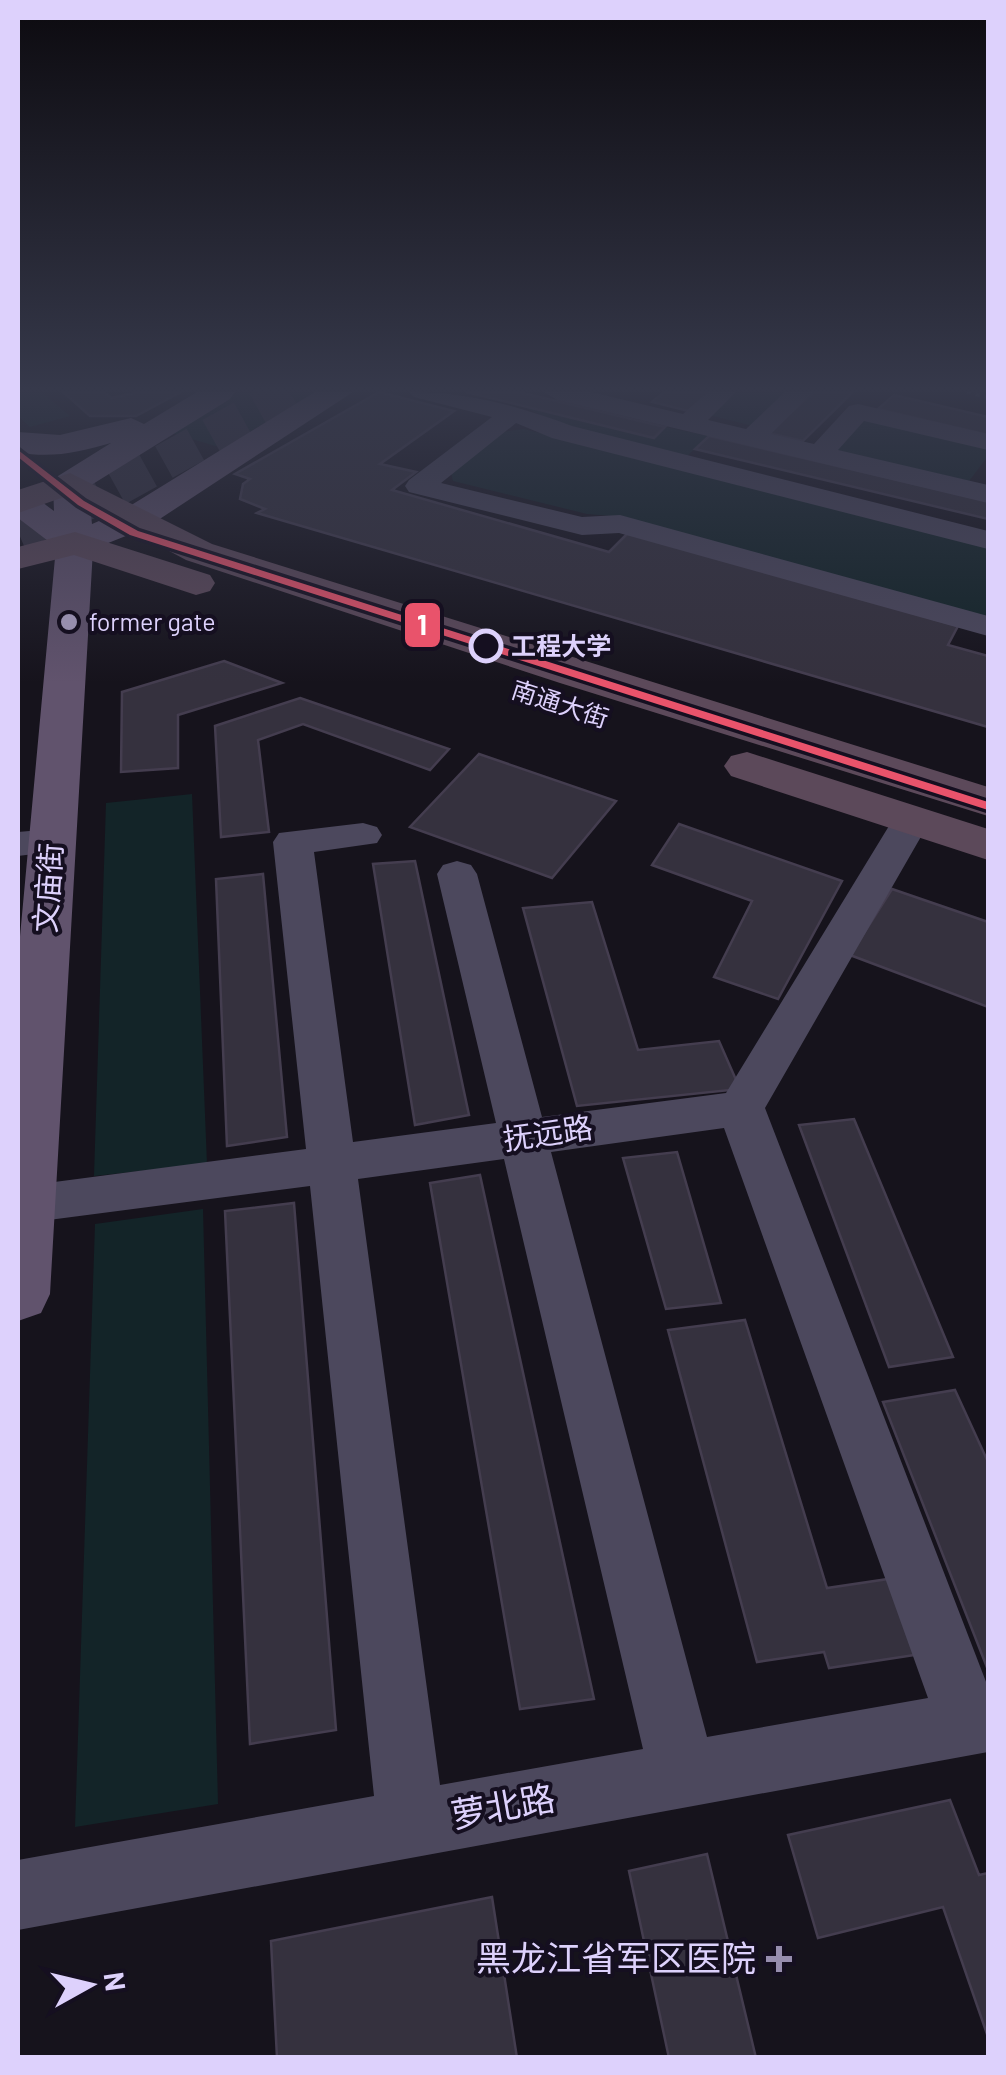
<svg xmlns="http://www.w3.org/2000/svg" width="1006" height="2075" viewBox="0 0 1006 2075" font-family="Barlow,'Noto Sans SC',sans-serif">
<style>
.green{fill:#132428}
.building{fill:#35313e;stroke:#443d4f;stroke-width:2.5}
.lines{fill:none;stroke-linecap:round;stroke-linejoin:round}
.major-tunnel{stroke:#34303e;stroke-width:36;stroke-dasharray:36 18;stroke-linecap:butt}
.path{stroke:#474f5d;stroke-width:4;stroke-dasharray:4 5;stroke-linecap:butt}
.minor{fill:#4c485d;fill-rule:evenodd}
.major{fill:#61536d;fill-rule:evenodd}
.highway{fill:#5c495a;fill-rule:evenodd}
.metro-1-casing{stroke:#150f20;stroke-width:7}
.metro-1{fill:#e9536b;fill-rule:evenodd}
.poi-dot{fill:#978eae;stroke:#150f20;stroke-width:4}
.stop-dot{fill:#150f20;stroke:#ddd1fc;stroke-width:5}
.labels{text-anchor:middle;stroke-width:8;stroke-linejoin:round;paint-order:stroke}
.far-poi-label{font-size:25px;fill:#ddd1fc;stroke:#150f20;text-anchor:start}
.far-stop-label{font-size:25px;font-weight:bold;fill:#ddd1fc;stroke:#150f20;text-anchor:start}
.far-street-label{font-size:25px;fill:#ddd1fc;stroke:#150f20}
.street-label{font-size:30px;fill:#ddd1fc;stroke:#150f20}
.near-street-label{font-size:35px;fill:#ddd1fc;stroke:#150f20}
.near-poi-label{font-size:35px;fill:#ddd1fc;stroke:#150f20;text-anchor:end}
.line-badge{stroke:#150f20;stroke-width:4}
.badge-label{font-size:28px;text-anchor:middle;font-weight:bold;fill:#fff}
</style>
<rect width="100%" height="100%" fill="#16131c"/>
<g class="green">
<polygon points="18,392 42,392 70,416 30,427 18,416"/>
<polygon points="240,392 317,392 222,448 168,432"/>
<polygon points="729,392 792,392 753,426 705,414"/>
<polygon points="520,405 654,438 665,427 709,436 687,456 561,425"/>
<polygon points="867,418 988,446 988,456 969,481 835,450"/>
<polygon points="524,429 988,546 988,620 623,517 587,514 453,481 450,469 501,432"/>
<polygon points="192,794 207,1164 94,1176 106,803"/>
<polygon points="203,1209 218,1804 75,1827 95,1224"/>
</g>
<g class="building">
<polygon points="63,392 104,392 111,398 140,392 181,392 136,416 90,416"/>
<polygon points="379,392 454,411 380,464 416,472 392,490 609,552 629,532 958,626 948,645 988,656 988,727 257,513 265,509 240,499 243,484 250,479 235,474"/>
<polygon points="466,392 519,392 665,427 654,438"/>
<polygon points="664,392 710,392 688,411 652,402"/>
<polygon points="809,392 853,392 803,441 768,433 813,393"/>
<polygon points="894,395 988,417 988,435 878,409"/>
<polygon points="709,436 988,501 988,519 695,449"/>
<polygon points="224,661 282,683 178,715 178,768 121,772 122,692"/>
<polygon points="300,698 449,749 430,770 303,724 258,740 269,832 221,837 215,726"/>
<polygon points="479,754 616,801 552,878 410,827"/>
<polygon points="679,824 842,881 778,999 714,977 752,901 652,865"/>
<polygon points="415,861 469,1115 415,1125 373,864"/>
<polygon points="263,874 287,1137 227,1146 216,879"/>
<polygon points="892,889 988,922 988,1007 850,955"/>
<polygon points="592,902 638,1050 719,1041 740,1089 577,1106 523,908"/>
<polygon points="854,1119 953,1357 889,1367 799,1125"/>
<polygon points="677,1152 721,1303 666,1309 623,1158"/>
<polygon points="480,1175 594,1699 520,1709 430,1183"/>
<polygon points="294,1203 336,1730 250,1744 225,1211"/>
<polygon points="745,1320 827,1588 895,1578 921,1654 829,1668 824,1652 757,1662 668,1330"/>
<polygon points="955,1390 988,1462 988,1670 883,1402"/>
<polygon points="950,1800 979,1875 988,1873 988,2037 943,1907 818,1938 788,1835"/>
<polygon points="707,1854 756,2058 669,2058 629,1871"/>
<polygon points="492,1897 517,2058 277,2058 271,1941"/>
</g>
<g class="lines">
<polyline class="major-tunnel" points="18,532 110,492 290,392"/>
<polyline class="path" points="967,392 988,397"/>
<g class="minor">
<path d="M410,392C468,392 518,406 572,426L988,531V549L552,438L516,423L441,483L582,517L620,515L988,616V636L619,533L582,535L409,492L405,486L409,480L492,417L414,397Z"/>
<polygon points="544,392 591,392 683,414 708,392 736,392 708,420 746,429 785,392 813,392 771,434 814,444 849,406 858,404 988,434 988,450 864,421 838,450 988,485 988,503 557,400"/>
<path d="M911,809L925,813L930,821L765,1108L988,1687V1752L18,1930V1860L374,1796L310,1186L18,1224V1188L24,1186L306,1149L273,842L279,833L363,823L377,827L382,835L377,843L314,852L353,1142L496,1123L437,874L443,865L457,861L471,865L477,874L542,1117L726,1093L892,821L897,813ZM724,1128L928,1698L707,1737L551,1152ZM504,1159L643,1749L440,1785L358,1179Z"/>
<polygon points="52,829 66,832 72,841 66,850 18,856 18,832"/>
</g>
<path class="major" d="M197,392H235L230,399L88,487L92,524L120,512L315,392H353L146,528L93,549L50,1294L41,1313L18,1321V958L56,547L18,518V491L31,494L54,511L53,483L58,476L111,443C80,452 50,459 18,452V432L60,435L131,418L144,424Z"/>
<g class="highway">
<polygon points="70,473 212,544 988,787 988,816 560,683 186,560 67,496 18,513 18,490"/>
<polygon points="75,532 210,575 215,583 210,591 196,595 74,555 18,569 18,547"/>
<polygon points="747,752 988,829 988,860 731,776 724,766 731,756"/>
</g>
<defs>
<polygon id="metro-1" points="18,450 84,501 138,531 988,802 988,810 130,535 78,505 18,457"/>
</defs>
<use href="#metro-1" class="metro-1-casing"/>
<use href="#metro-1" class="metro-1"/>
</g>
<linearGradient id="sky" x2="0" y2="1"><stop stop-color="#0c0a0f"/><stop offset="0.57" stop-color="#36394b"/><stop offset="1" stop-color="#36394b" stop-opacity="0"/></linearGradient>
<rect width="1006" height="683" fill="url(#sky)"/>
<g class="poi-dot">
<circle cx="69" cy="622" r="10"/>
<path d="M774 1944h10v10h10v10h-10v10h-10v-10h-10v-10h10z"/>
</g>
<circle class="stop-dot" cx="486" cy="646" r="15"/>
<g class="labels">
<g class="far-poi-label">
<text x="89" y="631">former gate</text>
</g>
<g class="far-stop-label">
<text x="511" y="655">工程大学</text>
</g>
<g class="far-street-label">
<text transform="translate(560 704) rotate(18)" y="9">南通大街</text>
</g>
<g class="street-label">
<text transform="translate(49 888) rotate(-86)" y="10">文庙街</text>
<text transform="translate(548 1134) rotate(-8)" y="10">抚远路</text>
</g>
<g class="near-street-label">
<text transform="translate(503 1807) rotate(-10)" y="12">萝北路</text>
</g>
<g class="near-poi-label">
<text x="756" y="1971">黑龙江省军区医院</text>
</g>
</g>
<rect class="line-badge" x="403" y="601" width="39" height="48" rx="10" fill="#e9536b"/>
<g class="badge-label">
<text x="422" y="635">1</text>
</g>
<rect width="1006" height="2075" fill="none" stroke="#ddd1fc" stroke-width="40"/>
<g transform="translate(90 1985) rotate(82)" stroke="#150f20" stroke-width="8" paint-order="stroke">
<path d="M0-8L18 38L0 25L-18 38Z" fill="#ddd1fc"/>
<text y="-15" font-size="28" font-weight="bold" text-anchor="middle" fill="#ddd1fc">N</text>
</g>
</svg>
